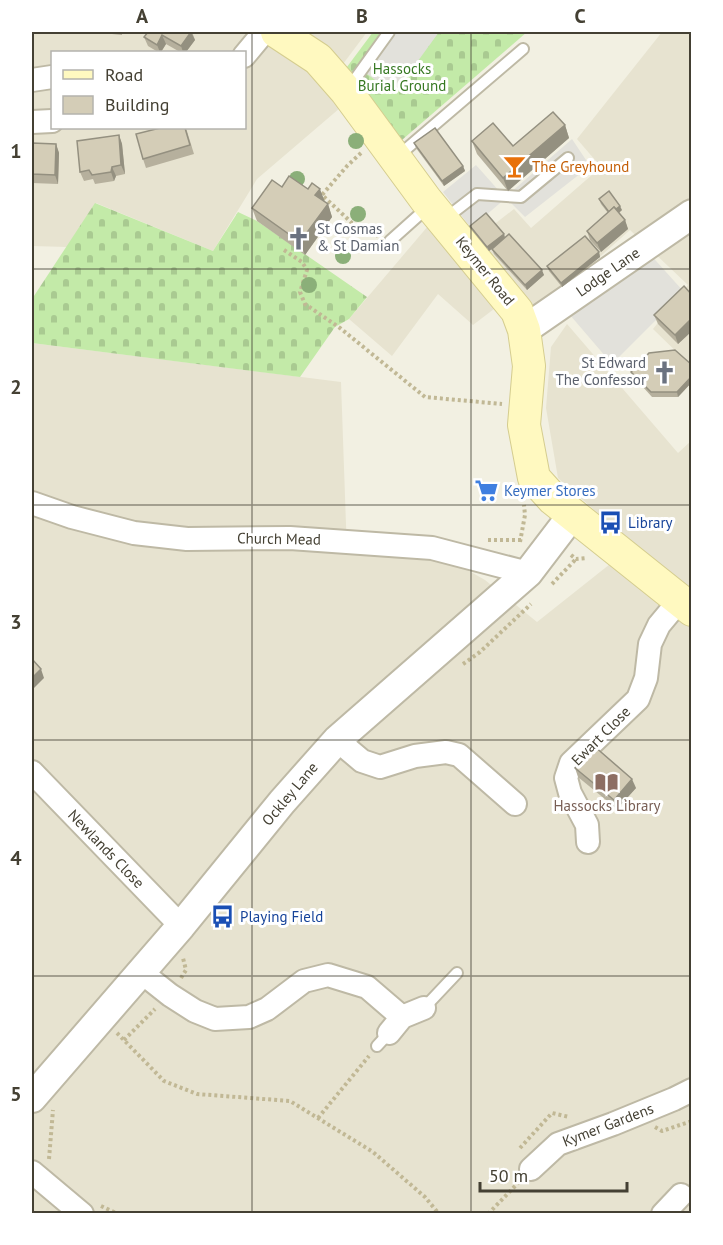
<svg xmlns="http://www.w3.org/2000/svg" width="723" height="1245" viewBox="0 0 723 1245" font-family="'PT Sans',sans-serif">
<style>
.residential{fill:#e7e3d0;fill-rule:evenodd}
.cemetery{fill:url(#cemetery-stones)}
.parking{fill:#e2e1db}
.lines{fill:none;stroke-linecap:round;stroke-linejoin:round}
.service-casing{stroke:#beb9a5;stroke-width:14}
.minor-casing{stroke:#beb9a5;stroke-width:26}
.tertiary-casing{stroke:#beb9a5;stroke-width:32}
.secondary-casing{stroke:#d5cd8f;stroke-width:34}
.path{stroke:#c1b895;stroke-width:4;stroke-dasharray:3 3;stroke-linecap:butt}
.service{stroke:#fff;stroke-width:10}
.minor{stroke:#fff;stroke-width:22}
.tertiary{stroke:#fff;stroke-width:28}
.secondary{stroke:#fff9c0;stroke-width:32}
.tree{fill:#8baf79}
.wall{fill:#b6b09d}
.shaded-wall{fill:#949080}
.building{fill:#d4cdb7;stroke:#949080;stroke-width:1.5}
.grid{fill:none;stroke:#444033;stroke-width:1.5;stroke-opacity:0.55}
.labels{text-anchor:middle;stroke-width:6;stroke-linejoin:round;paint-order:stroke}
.park-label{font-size:15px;fill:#377923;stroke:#fff}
.food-label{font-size:15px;fill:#c56008;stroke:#fff;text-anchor:start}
.worship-label{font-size:15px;fill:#5b616d;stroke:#fff;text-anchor:start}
.street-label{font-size:15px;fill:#444033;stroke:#fff}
.shop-label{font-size:15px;fill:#366cbe;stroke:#fff;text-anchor:start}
.transit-label{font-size:15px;fill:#164399;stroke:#fff;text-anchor:start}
.education-label{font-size:15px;fill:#785e54;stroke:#fff}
.neatline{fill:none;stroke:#444033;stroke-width:2}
.grid-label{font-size:20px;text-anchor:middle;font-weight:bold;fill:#444033}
</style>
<defs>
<pattern id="cemetery-stones" width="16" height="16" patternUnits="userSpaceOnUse" patternTransform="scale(1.5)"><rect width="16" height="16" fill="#c3eaa8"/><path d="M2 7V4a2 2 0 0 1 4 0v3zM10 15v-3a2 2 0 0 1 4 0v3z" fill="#a9ca91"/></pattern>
</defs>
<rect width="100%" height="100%" fill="#f2f0e2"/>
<g class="residential">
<path d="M32,32H367L328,84L347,102L257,179L213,251L96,203L67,247L32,246ZM52,52H244V128H52Z"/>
<polygon points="662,32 691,32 691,366 653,329 688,285 630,230 539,311 519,290 473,325 438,294 392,356 349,319 434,219 456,254 514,209 531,228 601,167 577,139"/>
<polygon points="567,324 678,453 691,441 691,1213 32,1214 32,343 341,382 347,553 455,563 485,580 537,622 634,545 558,478 546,408 551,347"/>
</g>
<g class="cemetery">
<polygon points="373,32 527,32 395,146 341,75"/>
<polygon points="95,203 213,251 238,212 257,221 367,297 349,319 335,327 300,377 32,343 32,299"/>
</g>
<g class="parking">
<polygon points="385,32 439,32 394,94 359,68"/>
<polygon points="572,139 590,166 525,217 506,198 471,228 443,192 476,165 500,192 510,193"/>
<polygon points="648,252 684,292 612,364 570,315"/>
</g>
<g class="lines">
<defs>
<g id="service">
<polyline points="348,89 389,32"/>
<polyline points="398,156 523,49"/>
<polyline points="446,218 477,194 521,197 568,158"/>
<polyline points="390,241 428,207"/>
<polyline points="424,1008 457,973"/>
<polyline points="377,1046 389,1033"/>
</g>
<g id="minor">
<polyline points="244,56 264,32"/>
<polyline points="32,80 52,77"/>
<polyline points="32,122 52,121"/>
<polyline points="32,503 72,517 134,533 187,539 290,538 432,548 528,573"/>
<polyline points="337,740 362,761 380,767 415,756 446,752 459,755 515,804"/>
<polyline points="32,772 181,926"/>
<polyline points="588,842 587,825 570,793 566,778 571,763 638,699 646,678 650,644 659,625 679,601"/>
<polyline points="141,972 170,995 195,1011 215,1019 249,1017 267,1009 304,981 328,975 367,987 402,1017"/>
<polyline points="389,1033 402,1017 424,1008"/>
<polyline points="531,1169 558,1144 613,1124 674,1099 692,1090"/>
<polyline points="32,1172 82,1214"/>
<polyline points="663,1214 681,1195"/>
</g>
<g id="tertiary">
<polyline points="524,330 692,214"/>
<polyline points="32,1098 181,926 282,802 337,740 528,573 573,514"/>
</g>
<polyline id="secondary" points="277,32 318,59 346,91 426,200 517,311 524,330 529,366 524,425 534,478 553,499 692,610"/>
</defs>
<use href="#service" class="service-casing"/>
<use href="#minor" class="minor-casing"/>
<use href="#tertiary" class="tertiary-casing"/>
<use href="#secondary" class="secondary-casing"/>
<g class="path">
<polyline points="361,153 347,166 322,195 352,223 378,236"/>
<polyline points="284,250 302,262 307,270 300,292 305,304 340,328 425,397 502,404"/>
<polyline points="488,540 523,540"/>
<polyline points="520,542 525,515 524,505"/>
<polyline points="571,555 576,559 586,558"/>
<polyline points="552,584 576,559"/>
<polyline points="463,664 480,652 531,604"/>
<polyline points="181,978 186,970 183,958"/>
<polyline points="117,1033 164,1081 197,1094 290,1101 373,1152 425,1197 439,1214"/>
<polyline points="124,1040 155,1009"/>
<polyline points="318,1118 369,1056"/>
<polyline points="655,1127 662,1131 692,1121"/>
<polyline points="520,1148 552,1113 569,1117"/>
<polyline points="49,1159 53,1110"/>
<polyline points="101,1206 118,1214"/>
<polyline points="488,1214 519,1182"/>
</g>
<use href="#service" class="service"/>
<use href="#minor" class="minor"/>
<use href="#tertiary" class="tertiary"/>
<use href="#secondary" class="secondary"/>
</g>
<g class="tree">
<circle cx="356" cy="141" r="8"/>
<circle cx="297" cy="179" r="8"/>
<circle cx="358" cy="214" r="8"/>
<circle cx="343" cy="256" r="8"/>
<circle cx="309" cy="285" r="8"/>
</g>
<g class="wall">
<polygon points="101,32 122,32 122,35 102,33"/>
<polygon points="148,32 192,32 195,40 186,52 180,52 166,44 161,52 158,52 148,46 144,37"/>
<polygon points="565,125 569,138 508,191 477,154 472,141 513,146"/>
<polygon points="160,128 186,128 194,154 146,168 143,159"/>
<polygon points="119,135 122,144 125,174 116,176 114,181 95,184 93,179 84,181 80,172"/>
<polygon points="32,143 56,144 59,153 58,184 32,183"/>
<polygon points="414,143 463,166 465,171 444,186 416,148"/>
<polygon points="282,187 325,202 328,204 332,217 305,255 257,221 252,208"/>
<polygon points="599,199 622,210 619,213 625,220 628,229 601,252 590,240 587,231 608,213 601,204"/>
<polygon points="470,226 504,234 505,238 544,275 527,290 494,254 492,249 499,244 489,251 472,230"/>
<polygon points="599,252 600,257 562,287 549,271 547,266"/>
<polygon points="692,295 692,331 678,344 658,324 654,315"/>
<polygon points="692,365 692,382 678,397 652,397 633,376 631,372"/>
<polygon points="575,768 636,788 617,809 578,777"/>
</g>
<g class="shaded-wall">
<polygon points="191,32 195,40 186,52 183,52 181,46"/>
<polygon points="162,35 166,44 161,52 160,52 157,45"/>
<polygon points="565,125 569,138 508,191 503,178"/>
<polygon points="119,135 122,144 125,174 121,165"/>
<polygon points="56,144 59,153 58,184 55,175"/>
<polygon points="463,166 465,171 444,186 442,181"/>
<polygon points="112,167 116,176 114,181 111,172"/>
<polygon points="320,189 325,202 315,195"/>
<polygon points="328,204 332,217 305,255 300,242"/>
<polygon points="620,206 622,210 612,218 611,213"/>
<polygon points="625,220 628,229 601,252 597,243"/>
<polygon points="504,234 505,238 489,251 487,247"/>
<polygon points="599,252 600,257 562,287 561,283"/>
<polygon points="542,270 544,275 527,290 525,285"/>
<polygon points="692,318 692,331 678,344 675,335"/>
<polygon points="692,376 692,382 678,397 677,392"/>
<polygon points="41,669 44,678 32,690 32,678"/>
<polygon points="632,779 636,788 617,809 614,800"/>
</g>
<g class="building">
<polygon points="148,32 191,32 181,46 162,35 157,45 144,37"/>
<polygon points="553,112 565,125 503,178 472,141 493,123 513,146"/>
<polygon points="160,128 185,128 190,145 143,159 136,134"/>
<polygon points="435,128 463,166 442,181 414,143"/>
<polygon points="119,135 121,165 112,167 111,172 92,175 89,170 80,172 77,141"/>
<polygon points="32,143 56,144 55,175 32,174"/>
<polygon points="289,176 308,189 312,183 320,189 315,195 328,204 300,242 252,208 272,180 282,187"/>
<polygon points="609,191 620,206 616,209 614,207 609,212 599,199"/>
<polygon points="614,207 625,220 597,243 587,231"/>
<polygon points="486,213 504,234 487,247 470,226"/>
<polygon points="509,234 542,270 525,285 492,249"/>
<polygon points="585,236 599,252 561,283 547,266"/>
<polygon points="684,286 692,295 692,318 675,335 654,315"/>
<polygon points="675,350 692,365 692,376 677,392 651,392 631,372 649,353"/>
<polygon points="32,659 41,669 32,678"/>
<polygon points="594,746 632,779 614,800 575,768"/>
</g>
<path class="grid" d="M252,32V1214M471,32V1214M32,269H692M32,505H692M32,740H692M32,976H692"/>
<defs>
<symbol id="bar-bare" viewBox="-9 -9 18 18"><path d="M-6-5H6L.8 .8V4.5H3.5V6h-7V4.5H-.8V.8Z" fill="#e8710a" stroke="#fff" stroke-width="2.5" paint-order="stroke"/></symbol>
<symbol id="church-bare" viewBox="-9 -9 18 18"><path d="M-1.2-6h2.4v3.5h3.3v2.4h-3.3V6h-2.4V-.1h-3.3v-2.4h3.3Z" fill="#6b7280" stroke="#fff" stroke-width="2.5" paint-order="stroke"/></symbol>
<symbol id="supermarket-bare" viewBox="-9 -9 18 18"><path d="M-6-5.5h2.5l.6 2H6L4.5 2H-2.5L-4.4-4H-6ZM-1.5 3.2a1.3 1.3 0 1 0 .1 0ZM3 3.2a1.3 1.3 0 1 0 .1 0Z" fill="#3f7fe0" stroke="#fff" stroke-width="2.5" paint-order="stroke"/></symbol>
<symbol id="bus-bare" viewBox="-9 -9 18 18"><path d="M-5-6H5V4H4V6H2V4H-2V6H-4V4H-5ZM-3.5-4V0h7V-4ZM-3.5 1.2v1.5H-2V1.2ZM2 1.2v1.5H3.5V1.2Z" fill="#1a4fb4" stroke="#fff" stroke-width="2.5" paint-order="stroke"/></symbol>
<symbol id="library-bare" viewBox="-9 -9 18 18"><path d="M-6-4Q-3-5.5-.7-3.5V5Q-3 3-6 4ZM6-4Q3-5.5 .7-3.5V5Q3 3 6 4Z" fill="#8d6e63" stroke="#fff" stroke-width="2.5" paint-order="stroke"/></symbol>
</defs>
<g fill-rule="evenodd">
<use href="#bar-bare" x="498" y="150" width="33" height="33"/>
<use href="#church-bare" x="282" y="222" width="33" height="33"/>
<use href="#church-bare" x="648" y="356" width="33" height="33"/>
<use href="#supermarket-bare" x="470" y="474" width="33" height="33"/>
<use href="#bus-bare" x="594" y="506" width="33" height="33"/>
<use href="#library-bare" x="590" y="766" width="33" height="33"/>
<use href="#bus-bare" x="206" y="900" width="33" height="33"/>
</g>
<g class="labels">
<g class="park-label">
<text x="402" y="74">Hassocks<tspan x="402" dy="17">Burial Ground</tspan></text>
</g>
<g class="food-label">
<text x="532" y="172">The Greyhound</text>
</g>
<g class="worship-label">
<text x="317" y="234">St Cosmas<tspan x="317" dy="17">&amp; St Damian</tspan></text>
<text x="646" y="368" text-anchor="end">St Edward<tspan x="646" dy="17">The Confessor</tspan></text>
</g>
<g class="street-label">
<text transform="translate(485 271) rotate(51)" y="5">Keymer Road</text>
<text transform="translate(608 272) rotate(-35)" y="5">Lodge Lane</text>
<text transform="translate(279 539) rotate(1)" y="5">Church Mead</text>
<text transform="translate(601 736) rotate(-45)" y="5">Ewart Close</text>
<text transform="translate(290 794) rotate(-50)" y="5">Ockley Lane</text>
<text transform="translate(106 849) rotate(46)" y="5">Newlands Close</text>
<text transform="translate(608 1125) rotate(-21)" y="5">Kymer Gardens</text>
</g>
<g class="shop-label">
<text x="504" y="496">Keymer Stores</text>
</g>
<g class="transit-label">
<text x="628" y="528">Library</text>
<text x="240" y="922">Playing Field</text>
</g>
<g class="education-label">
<text x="607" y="811">Hassocks Library</text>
</g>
</g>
<rect width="723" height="1245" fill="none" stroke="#ffffff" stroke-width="66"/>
<rect x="51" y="51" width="195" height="78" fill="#ffffff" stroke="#b4b3ad" stroke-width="1.5"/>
<rect x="63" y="70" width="30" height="9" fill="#fff9c0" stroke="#b4b3ad" stroke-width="1.5"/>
<text x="105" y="81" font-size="18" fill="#444033">Road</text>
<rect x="63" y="96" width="30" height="18" fill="#d4cdb7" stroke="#b4b3ad" stroke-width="1.5"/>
<text x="105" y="111" font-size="18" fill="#444033">Building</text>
<path d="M480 1182v9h147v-9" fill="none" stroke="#444033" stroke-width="3"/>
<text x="489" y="1182" font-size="18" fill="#444033" stroke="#ffffff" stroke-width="4.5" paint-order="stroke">50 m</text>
<rect x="33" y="33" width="657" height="1179" class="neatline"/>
<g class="grid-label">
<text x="142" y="23">A</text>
<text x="362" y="23">B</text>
<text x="580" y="23">C</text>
<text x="16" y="158">1</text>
<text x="16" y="394">2</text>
<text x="16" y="629">3</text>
<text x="16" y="865">4</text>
<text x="16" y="1101">5</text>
</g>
</svg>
